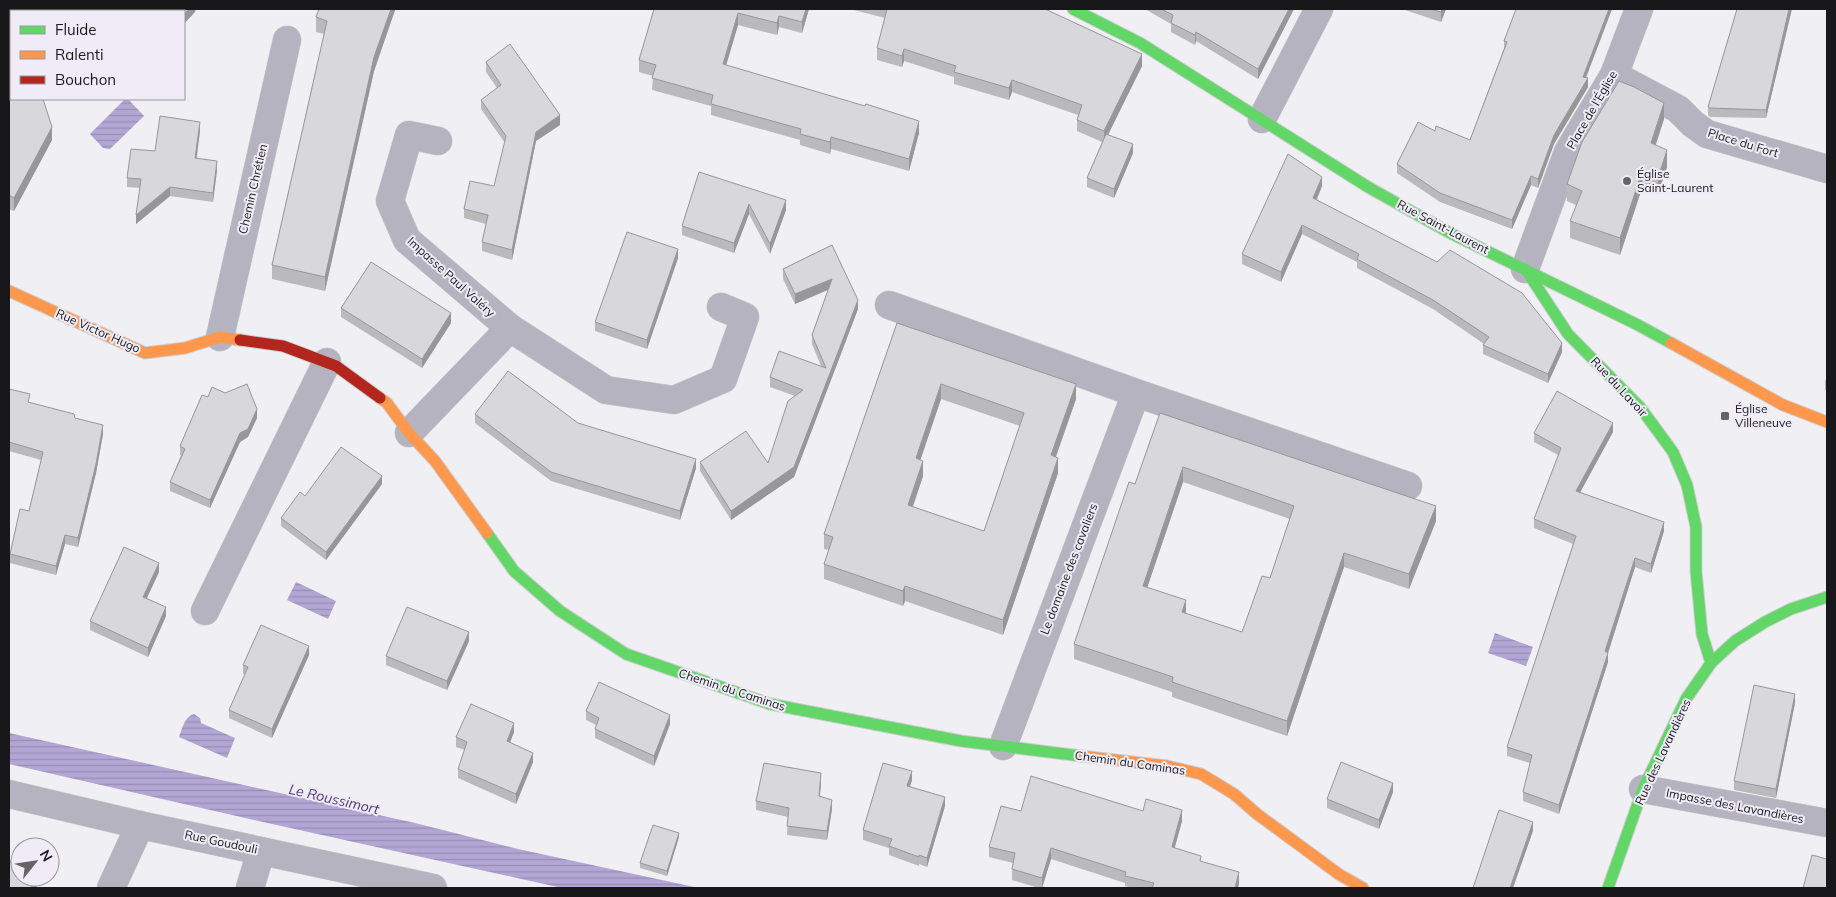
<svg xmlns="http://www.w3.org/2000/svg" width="1836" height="897" viewBox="0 0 1836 897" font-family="Mulish,sans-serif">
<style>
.water{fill:url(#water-rules)}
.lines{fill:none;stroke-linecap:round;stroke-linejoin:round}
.street-casing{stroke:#cecdd0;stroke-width:29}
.fast-casing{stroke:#cecdd0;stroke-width:13}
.slow-casing{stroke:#cecdd0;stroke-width:13}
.jam-casing{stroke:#cecdd0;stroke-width:13}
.street{stroke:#b5b3c0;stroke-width:28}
.fast{stroke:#63d668;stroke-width:11}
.slow{stroke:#ff974d;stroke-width:11}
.jam{stroke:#b3261e;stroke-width:11}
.wall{fill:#bab9bc;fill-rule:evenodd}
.shaded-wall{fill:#979699}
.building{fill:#d8d7db;stroke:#979699;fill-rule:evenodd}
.poi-dot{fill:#646367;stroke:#efecf7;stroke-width:2}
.labels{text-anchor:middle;stroke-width:4;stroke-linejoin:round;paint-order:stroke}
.street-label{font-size:12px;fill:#18181b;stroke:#efecf7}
.poi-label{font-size:12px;fill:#18181b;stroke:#efecf7;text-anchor:start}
.water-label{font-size:14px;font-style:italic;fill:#523885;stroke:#efecf7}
</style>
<defs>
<pattern id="water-rules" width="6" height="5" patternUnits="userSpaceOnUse" patternTransform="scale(1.25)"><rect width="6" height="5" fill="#b2a6d4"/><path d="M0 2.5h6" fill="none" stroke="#988eb5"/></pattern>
</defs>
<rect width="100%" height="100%" fill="#f0eff4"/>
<g class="water">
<polygon points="125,99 128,99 144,116 110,149 103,148 90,134"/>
<polygon points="296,582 336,601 328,619 287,600"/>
<polygon points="1495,633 1533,647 1526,666 1488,653"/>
<path d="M194,714L200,718L201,723L235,738L227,758L179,737C182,729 185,716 194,714Z"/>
<polygon points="9,733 415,823 518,849 699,888 562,888 254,820 9,764"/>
</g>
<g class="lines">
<defs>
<g id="street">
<polyline points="1614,75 1678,109 1693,124 1707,134 1827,169"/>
<polyline points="1262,119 1319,9"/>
<polyline points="438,141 409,135 390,201 407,240 510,328"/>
<polyline points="1525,269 1568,152 1614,75 1639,9"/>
<polyline points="889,305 1136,393 1003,746"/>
<polyline points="220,337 287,40"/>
<polyline points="1136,393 1408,486"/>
<polyline points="409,433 510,328 606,390 674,400 723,379 745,317 721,307"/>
<polyline points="205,611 327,362"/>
<polyline points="1643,789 1827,823"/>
<polyline points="9,794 140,825 433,888"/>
<polyline points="111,888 140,825"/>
<polyline points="250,888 261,851"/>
</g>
<g id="fast">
<polyline points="1073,9 1140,43 1368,187 1450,233 1638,325 1671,343"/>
<polyline points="1526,270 1568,334 1640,407 1673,452 1687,485 1696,527 1696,571 1702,634 1711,663"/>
<polyline points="487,533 514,571 560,611 626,654 770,704 961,741 1081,756"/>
<polyline points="1608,888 1643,789 1686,699 1711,663 1735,641 1765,622 1791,609 1827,597"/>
</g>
<g id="slow">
<polyline points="9,291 145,353 185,348 220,337 240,340"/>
<polyline points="1671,343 1783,405 1827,422"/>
<polyline points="380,398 387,403 409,433 435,461 487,533"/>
<polyline points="1081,756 1167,766 1201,774 1234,794 1257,814 1340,875 1363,888"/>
</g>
<polyline id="jam" points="240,340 283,346 336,366 380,398"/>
</defs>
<use href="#street" class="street-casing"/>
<use href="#fast" class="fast-casing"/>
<use href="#slow" class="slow-casing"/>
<use href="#jam" class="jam-casing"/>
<use href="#street" class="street"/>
<use href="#fast" class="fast"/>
<use href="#slow" class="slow"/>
<use href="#jam" class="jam"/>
</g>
<g class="wall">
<polygon points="61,9 78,9 76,11 65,11"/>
<polygon points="319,9 419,9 395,10 374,71 325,291 272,279 272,265 324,34 316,32 316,17"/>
<polygon points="654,9 809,9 802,33 779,27 777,35 738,25 726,65 919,133 909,171 831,149 830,154 800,145 800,140 711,115 711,106 652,90 653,76 639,72 639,60"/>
<polygon points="850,9 1045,9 1142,66 1108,134 1133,153 1114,198 1087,187 1087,178 1102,142 1077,131 1077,120 1078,115 1012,92 1009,100 954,84 954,77 904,61 902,67 877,60 877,48 885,18"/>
<polygon points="1145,9 1294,9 1258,79 1196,41 1195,45 1171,32 1171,24"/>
<polygon points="1402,9 1446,9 1441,22"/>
<polygon points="1516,9 1612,9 1586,78 1588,87 1554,144 1538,188 1531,185 1512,229 1440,202 1397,173 1397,164 1435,131 1470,140 1504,48 1504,41"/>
<polygon points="1788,24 1766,118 1710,117 1708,115 1708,107"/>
<polygon points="486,62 560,125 536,141 512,260 482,251 482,242 486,224 464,218 464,209 494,186 505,143 481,109 481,100 497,88 486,72"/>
<polygon points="9,76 52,140 14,211 9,209"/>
<polygon points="1664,119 1655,145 1667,167 1658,194 1642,188 1620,255 1570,238 1570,221 1576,205 1567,201 1567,184"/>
<polygon points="200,131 197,158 217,170 213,202 170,196 136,224 140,188 127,187 127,178 155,151"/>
<polygon points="699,172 786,210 770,254 749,214 734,253 682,235 682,226"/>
<polygon points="1322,186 1317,200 1562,352 1548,383 1483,354 1483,345 1484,344 1433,309 1357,268 1357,262 1302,234 1281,282 1242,264 1242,254"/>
<polygon points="832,245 858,309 794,477 731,520 700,471 700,462 768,463 795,396 770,387 770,377 821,366 812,344 812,335 828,290 795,304 783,279 783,269"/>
<polygon points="678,258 647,349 595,331 595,322"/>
<polygon points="341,308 451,323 422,368 341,317"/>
<path d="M897,323L1076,399L1056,457L1058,473L1003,635L905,601L903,606L824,579V564L829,550L824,549V534ZM941,399L1020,426L984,531L913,507L923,476L920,460Z"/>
<polygon points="1827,363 1827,376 1826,375 1826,366"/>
<polygon points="1827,377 1827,391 1825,390 1825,381"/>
<polygon points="9,389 30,403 75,418 103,434 96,473 78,547 65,544 56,575 10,563 10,554 29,511 41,460 9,451"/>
<path d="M1160,413L1436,521L1409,589L1344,567L1287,736L1172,697V692L1074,659V644L1135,484ZM1183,482L1290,519L1270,578L1242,632L1186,614L1147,587Z"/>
<polygon points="475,414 578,423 696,468 680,520 551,481 475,423"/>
<polygon points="257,418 248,437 240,442 210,508 170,491 170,482 181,455 180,455 180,446"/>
<polygon points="1613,432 1580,492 1664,531 1651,573 1635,567 1608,653 1608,662 1559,814 1523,801 1523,792 1530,763 1507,756 1507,747 1573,544 1534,528 1534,519 1558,455 1534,442 1534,433"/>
<polygon points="382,484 326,560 281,526 281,518 305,496"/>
<polygon points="159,572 147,598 166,616 148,657 90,630 90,621"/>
<polygon points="469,641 447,690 386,665 386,656"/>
<polygon points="309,655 272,738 229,718 229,710 245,674 243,674 243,665"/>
<polygon points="1795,703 1776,798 1734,790 1734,781"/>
<polygon points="586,711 670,724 654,766 595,738 595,729 596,725 586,720"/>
<polygon points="514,732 510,742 533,762 516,804 458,778 458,769 465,750 456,747 456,737"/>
<polygon points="912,780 910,786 945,806 927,867 919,864 919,866 889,855 889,848 863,840 863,830"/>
<polygon points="821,783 820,796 832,809 827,840 787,835 788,817 756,810 756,801"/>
<polygon points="1393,792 1379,829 1327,808 1327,799"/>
<polygon points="1021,811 1143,811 1182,821 1174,848 1201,861 1239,883 1238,888 1133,888 1125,886 1125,883 1051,859 1042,888 1039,888 1012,880 1012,869 1013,863 989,857 989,847"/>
<polygon points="679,837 667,876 640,868 640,863"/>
</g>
<g class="shaded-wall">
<polygon points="73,9 78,9 76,11 73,11"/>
<polygon points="189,9 196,9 195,12 184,24 184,14"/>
<polygon points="391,9 395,9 395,10 374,71 325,291 325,277 374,57"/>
<polygon points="806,9 809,9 802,33 802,22"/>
<polygon points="1289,9 1294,9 1258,79 1258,69"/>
<polygon points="1442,9 1446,9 1441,22 1441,12"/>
<polygon points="1609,9 1612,9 1583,85 1583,77"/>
<polygon points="1789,9 1792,9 1766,118 1766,110"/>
<polygon points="738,13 738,25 723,76 723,64"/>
<polygon points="779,16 779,27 777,35 777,23"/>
<polygon points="1196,32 1196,41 1195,45 1195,35"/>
<polygon points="904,49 904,61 902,67 902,56"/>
<polygon points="1142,54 1142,66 1104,143 1104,131"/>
<polygon points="1588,78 1588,87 1554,144 1538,188 1538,179 1554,135"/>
<polygon points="1012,80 1012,92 1009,100 1009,88"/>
<polygon points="1664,103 1664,119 1651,160 1651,143"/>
<polygon points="560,115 560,125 536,141 512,260 512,250 536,132"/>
<polygon points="919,121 919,133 909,171 909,159"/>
<polygon points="200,122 200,131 195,167 195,158"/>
<polygon points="52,127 52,140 14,211 14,198"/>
<polygon points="831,137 831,149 830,154 830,142"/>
<polygon points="1133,144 1133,153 1114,198 1114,189"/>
<polygon points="1667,150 1667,167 1658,194 1658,178"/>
<polygon points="217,161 217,170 213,202 213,193"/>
<polygon points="1642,172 1642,188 1620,255 1620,238"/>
<polygon points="1531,176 1531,185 1512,229 1512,220"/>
<polygon points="1322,177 1322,186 1313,207 1313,198"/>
<polygon points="170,187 170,196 136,224 136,215"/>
<polygon points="786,200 786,210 770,254 770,244"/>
<polygon points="749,204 749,214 734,253 734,243"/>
<polygon points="1302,225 1302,234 1281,282 1281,272"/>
<polygon points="678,249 678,258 647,349 647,340"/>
<polygon points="832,279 832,288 795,304 795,294"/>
<polygon points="858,300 858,309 794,477 731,520 731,511 794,467"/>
<polygon points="451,313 451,323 422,368 422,359"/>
<polygon points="1562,343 1562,352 1548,383 1548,374"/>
<polygon points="941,384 941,399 916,473 916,458"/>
<polygon points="1076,384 1076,399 1051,470 1051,455"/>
<polygon points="257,409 257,418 248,437 240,442 210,508 210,500 240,433"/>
<polygon points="1613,423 1613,432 1576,500 1576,491"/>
<polygon points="103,425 103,434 96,473 78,547 78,538"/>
<polygon points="1058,458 1058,473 1003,635 1003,620"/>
<polygon points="696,459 696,468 680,520 680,511"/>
<polygon points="923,461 923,476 908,520 908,505"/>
<polygon points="1183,467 1183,482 1143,600 1143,586"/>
<polygon points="382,476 382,484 326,560 326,552"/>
<polygon points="1436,506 1436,521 1409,589 1409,574"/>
<polygon points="1664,522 1664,531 1651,573 1651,564"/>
<polygon points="65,535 65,544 56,575 56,566"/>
<polygon points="1344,553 1344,567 1287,736 1287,721"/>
<polygon points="1635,558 1635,567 1608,653 1608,662 1559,814 1559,805 1605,651"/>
<polygon points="159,563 159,572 143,606 143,597"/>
<polygon points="905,586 905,601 903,606 903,591"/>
<polygon points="1186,600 1186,615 1182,612"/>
<polygon points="166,607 166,616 148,657 148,648"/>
<polygon points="469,632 469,641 447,690 447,681"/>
<polygon points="309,646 309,655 272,738 272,729"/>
<polygon points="1795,694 1795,703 1776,798 1776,789"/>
<polygon points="670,715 670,724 654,766 654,756"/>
<polygon points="514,723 514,732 507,750 507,741"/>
<polygon points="533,753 533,762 516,804 516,794"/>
<polygon points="912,771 912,780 907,795 907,786"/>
<polygon points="821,773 821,783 819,806 819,796"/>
<polygon points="1393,783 1393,792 1379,829 1379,820"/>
<polygon points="945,797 945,806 927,867 927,858"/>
<polygon points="832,800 832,809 827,840 827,831"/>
<polygon points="1182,810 1182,821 1172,858 1172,847"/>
<polygon points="1533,822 1533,831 1513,888 1510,888"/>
<polygon points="679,833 679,837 667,876 667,871"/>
<polygon points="1051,848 1051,859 1042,888 1042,878"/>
<polygon points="1239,872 1239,883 1238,888 1235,888"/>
<polygon points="37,877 40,877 40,878 36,888 31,888"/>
</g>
<g class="building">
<polygon points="159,9 189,9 184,14 184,11 158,11"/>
<polygon points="319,9 391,9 374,57 325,277 272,265 327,21 316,17"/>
<polygon points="654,9 806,9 802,22 779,16 777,23 738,13 723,64 865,106 866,104 919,121 909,159 831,137 830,142 800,134 801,129 711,104 713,95 652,78 656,65 639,60"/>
<polygon points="887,9 1045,9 1142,54 1104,131 1077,120 1082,105 1012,80 1009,88 954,72 956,66 904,49 902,56 877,48"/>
<polygon points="1161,9 1289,9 1258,69 1196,32 1195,35 1171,23 1173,15"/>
<polygon points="1430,9 1442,9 1441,12"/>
<polygon points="1516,9 1609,9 1583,77 1588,78 1554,135 1538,179 1531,176 1512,220 1440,193 1397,164 1418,122 1435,131 1436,126 1470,140 1507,42 1504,41"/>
<polygon points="1737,9 1789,9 1766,110 1710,108 1708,107"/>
<polygon points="510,44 560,115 536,132 512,250 482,242 488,215 464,209 470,181 494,186 506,136 481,100 501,85 486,62"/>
<polygon points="11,75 11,99 43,99 52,127 14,198 9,195 9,76"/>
<polygon points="1619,81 1634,87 1664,103 1651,143 1667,150 1658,178 1642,172 1620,238 1570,221 1582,191 1567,184 1582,142"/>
<polygon points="160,116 200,122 195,158 217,161 213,193 170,187 136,215 141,179 127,178 131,149 155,151"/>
<polygon points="1106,134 1133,144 1114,189 1087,178"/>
<polygon points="1288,154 1322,177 1313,198 1437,262 1450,250 1522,293 1562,343 1548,374 1483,345 1489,337 1433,300 1357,259 1359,254 1302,225 1281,272 1242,254"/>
<polygon points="699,172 786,200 770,244 749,204 734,243 682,226"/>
<polygon points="627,232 678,249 647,340 595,322"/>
<polygon points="832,245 858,300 794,467 731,511 700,462 746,431 768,463 788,401 803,390 770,377 779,351 826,368 812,335 832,279 795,294 783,269"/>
<polygon points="371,262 451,313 422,359 341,308"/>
<path d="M897,323L1076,384L1051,455L1058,458L1003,620L905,586L903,591L824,564L833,537L824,534ZM941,384L1024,413L984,531L908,505L923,461L916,458Z"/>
<polygon points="508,371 578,423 696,459 680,511 551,472 475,414"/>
<polygon points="247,384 257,409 248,429 240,433 210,500 170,482 185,449 180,446 202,395 208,397 212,387 225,393"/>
<polygon points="9,389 30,394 28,402 74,414 75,418 103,425 96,464 78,538 65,535 56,566 10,554 20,509 29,511 43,452 9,442"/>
<polygon points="1557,391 1613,423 1576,491 1664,522 1651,564 1635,558 1605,651 1608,653 1559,805 1523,792 1532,755 1507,747 1576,536 1534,519 1561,448 1534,433"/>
<path d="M1160,413L1436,506L1409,574L1344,553L1287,721L1172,682L1173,677L1074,644L1129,482L1135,484ZM1183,467L1294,506L1270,578L1262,576L1242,632L1182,612L1186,600L1143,586Z"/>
<polygon points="341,447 382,476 326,552 281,518 300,492 305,496"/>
<polygon points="124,547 159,563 143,597 166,607 148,648 90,621"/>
<polygon points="407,607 469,632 447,681 386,656"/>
<polygon points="261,625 309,646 272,729 229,710 248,667 243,665"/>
<polygon points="599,682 670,715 654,756 595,729 599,718 586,711"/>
<polygon points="1754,685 1795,694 1776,789 1734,781"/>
<polygon points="471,704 514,723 507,741 533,753 516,794 458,769 467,742 456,737"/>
<polygon points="1341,762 1393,783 1379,820 1327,799"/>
<polygon points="764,763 821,773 819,796 832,800 827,831 787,826 789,808 756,801"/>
<polygon points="883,763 912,771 907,786 945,797 927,858 919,855 919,857 889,846 892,839 863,830"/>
<polygon points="1031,776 1143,811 1146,799 1182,810 1172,847 1201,856 1200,861 1239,872 1235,888 1152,888 1154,883 1125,876 1126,872 1051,848 1042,878 1012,869 1015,853 989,847 1001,806 1021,811"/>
<polygon points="1499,810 1533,822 1510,888 1473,888"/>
<polygon points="653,825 679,833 667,871 640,863"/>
<polygon points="1812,855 1827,859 1827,888 1803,888"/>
<polygon points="13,856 20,859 20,877 37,877 31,888 9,888 9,865"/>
</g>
<g class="poi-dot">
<circle cx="1627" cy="181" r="5"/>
<rect x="1720" y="411" width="10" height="10" rx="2.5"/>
</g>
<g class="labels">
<g class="street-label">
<text transform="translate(1592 110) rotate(-60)" y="4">Place de l'Église</text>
<text transform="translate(1743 143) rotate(17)" y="4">Place du Fort</text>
<text transform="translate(253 189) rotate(-77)" y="4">Chemin Chrétien</text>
<text transform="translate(1443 227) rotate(28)" y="4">Rue Saint-Laurent</text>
<text transform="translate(451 277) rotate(42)" y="4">Impasse Paul Valéry</text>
<text transform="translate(98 331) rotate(24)" y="4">Rue Victor Hugo</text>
<text transform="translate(1619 387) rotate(47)" y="4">Rue du Lavoir</text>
<text transform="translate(1069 569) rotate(-69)" y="4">Le domaine des cavaliers</text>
<text transform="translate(732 690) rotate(18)" y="4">Chemin du Caminas</text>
<text transform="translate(1663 752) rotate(-65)" y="4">Rue des Lavandières</text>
<text transform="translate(1130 763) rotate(8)" y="4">Chemin du Caminas</text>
<text transform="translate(1735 806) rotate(11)" y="4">Impasse des Lavandières</text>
<text transform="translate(221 842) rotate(12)" y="4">Rue Goudouli</text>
</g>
<g class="poi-label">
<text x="1637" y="178">Église<tspan x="1637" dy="14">Saint-Laurent</tspan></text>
<text x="1735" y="413">Église<tspan x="1735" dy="14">Villeneuve</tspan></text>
</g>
<g class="water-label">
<text transform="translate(334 799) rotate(13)" y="5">Le Roussimort</text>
</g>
</g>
<rect width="1836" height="897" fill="none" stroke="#18181b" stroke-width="20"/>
<rect x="10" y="10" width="175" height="90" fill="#efecf7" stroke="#99979f"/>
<rect x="20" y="26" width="25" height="8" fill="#63d668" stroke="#99979f"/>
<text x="55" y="35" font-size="15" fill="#18181b">Fluide</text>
<rect x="20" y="51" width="25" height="8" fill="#ff974d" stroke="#99979f"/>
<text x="55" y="60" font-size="15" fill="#18181b">Ralenti</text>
<rect x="20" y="76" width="25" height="8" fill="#b3261e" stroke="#99979f"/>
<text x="55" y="85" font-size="15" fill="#18181b">Bouchon</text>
<g transform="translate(35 862) rotate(60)"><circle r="24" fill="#efecf7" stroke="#99979f"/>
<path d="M0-4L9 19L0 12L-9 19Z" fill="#646367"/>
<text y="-8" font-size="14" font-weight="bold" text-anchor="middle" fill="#18181b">N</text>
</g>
</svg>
